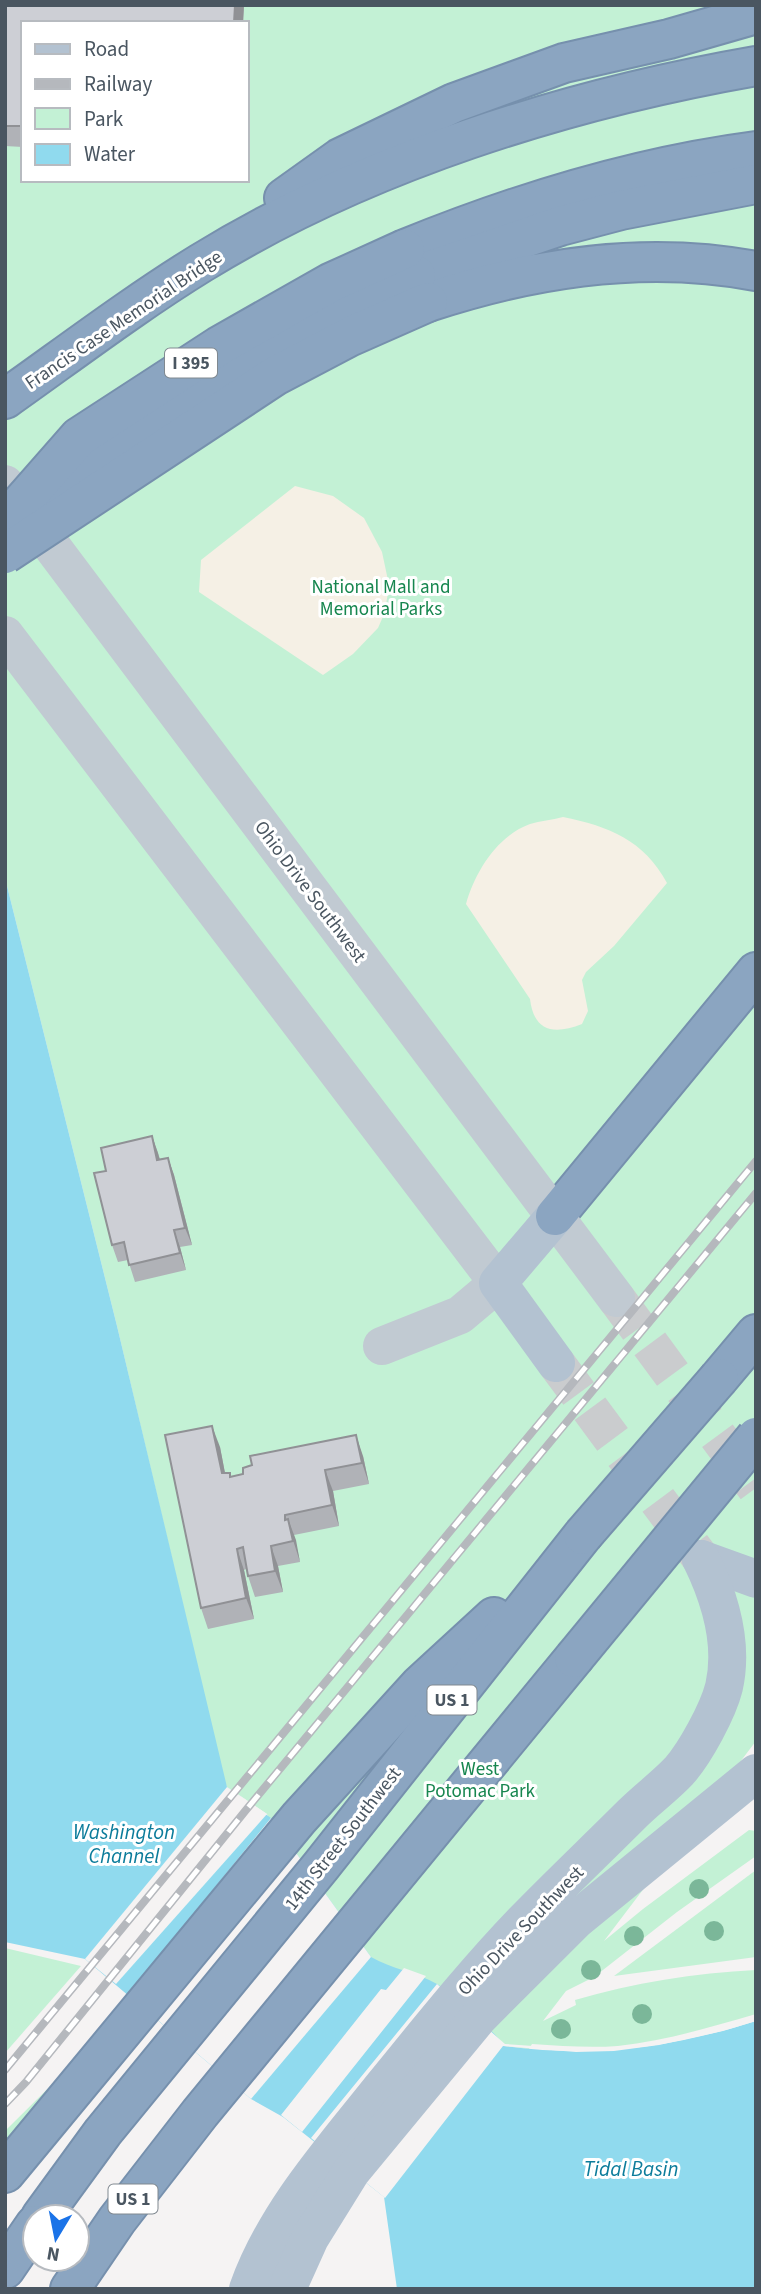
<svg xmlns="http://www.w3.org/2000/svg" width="761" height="2294" viewBox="0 0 761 2294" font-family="'Source Sans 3',sans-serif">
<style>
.green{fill:#c3f1d5;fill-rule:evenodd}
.sand{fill:#f5f0e5}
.water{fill:#90daee}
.pier{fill:#f5f3f3}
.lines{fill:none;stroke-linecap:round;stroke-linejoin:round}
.minor-tunnel{stroke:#caccce;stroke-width:38;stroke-dasharray:38 19;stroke-linecap:butt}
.major-tunnel{stroke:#caccce;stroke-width:38;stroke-dasharray:38 19;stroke-linecap:butt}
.highway-casing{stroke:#7690ad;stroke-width:42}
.minor{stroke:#c1cad2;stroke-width:38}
.major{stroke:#b3c2d1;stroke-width:38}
.highway{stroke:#8ba5c1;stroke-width:38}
.rail-casing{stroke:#b5b8bd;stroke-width:8}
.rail{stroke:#fff;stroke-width:5;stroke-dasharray:16;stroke-linecap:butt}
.highway-bridge-casing{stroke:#7690ad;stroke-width:42;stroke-linecap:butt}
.highway-bridge{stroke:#8ba5c1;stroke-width:38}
.tree{fill:#7bb799}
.wall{fill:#b0b2b7}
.shaded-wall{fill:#909195}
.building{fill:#cdcfd5;stroke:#909195;stroke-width:2}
.labels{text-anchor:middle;stroke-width:6;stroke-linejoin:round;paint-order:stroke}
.shield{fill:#fff;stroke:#808990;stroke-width:2}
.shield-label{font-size:18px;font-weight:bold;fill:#4a5661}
.street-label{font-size:19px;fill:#4a5661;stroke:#fff}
.park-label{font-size:19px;fill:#17864f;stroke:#fff}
.water-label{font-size:21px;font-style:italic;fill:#0c7c9b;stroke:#fff}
</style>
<rect width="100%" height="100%" fill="#f5f3f3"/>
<g class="green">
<path d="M5,5H756V1741L604,1941L643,1909L749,1830L756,1831V1856L677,1912L594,1977L566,1991L543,2021L576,2005L575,2000C633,1983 695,1973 756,1970V2014C711,2027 665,2041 618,2046C590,2048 561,2046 532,2044L529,2049L503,2046L389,2193L267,1814L227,1787L224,1779L117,1326L5,878ZM23,23H247V180H23Z"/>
<polygon points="756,1870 756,1957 614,1976"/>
<polygon points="5,1948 81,1966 5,2053"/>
<polygon points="117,2020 5,2158 5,2131"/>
</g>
<g class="sand">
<polygon points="295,486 333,496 364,518 382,552 389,585 385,612 378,628 353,654 323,675 199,592 201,560"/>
<path d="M563,817C608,826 644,840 667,883L614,946L586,972L582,980L588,1011L582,1024C554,1035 534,1032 530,999L466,904C475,872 497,836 530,824C540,821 552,820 563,817Z"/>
</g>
<path class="water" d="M5,878L117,1326L227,1787L271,1818L371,1957C391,1969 417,1972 437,1984C449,1991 500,2036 504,2046C592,2058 671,2048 756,2021V2289H397L384,2197L283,2117L251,2099L85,1959L5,1942Z"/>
<g class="pier">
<polygon points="227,1787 267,1814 116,1984 85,1959"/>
<polygon points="271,1818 371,1957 251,2099 128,1995"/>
<polygon points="404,1968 426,1976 302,2132 281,2115 381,1989 386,1990"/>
<polygon points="437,1984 505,2044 576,2049 614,2047 658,2042 722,2028 756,2017 756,2021 723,2031 659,2045 614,2051 576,2052 503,2046 385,2198 311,2138"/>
</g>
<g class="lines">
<polyline class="minor-tunnel" points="616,1298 756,1488"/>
<polyline class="major-tunnel" points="556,1363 699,1556"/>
<defs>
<g id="highway">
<polyline points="284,198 340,158 454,103 564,63 669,39 756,14"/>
<path d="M405,249C518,203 634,167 756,151"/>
<polyline points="416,275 560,226 621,210 756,184"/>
<path d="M428,302C534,267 645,250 756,271"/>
<path d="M5,399C70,353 133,305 201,263C365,162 567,99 756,66"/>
<polyline points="555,1216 756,972"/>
<polyline points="719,1378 756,1334"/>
<polyline points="5,2173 299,1818 420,1685 494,1617"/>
<polyline points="41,2217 103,2132 321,1866 583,1535"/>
<polyline points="5,2269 35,2225"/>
<polyline points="70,2289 117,2220 200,2113 574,1658"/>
</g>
</defs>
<use href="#highway" class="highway-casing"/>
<g class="minor">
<polyline points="5,484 616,1298"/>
<polyline points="5,635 498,1283 460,1315 382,1346"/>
</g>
<g class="major">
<polyline points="555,1216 498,1283 556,1363"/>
<polyline points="701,1559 756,1579"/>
<path d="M248,2289C275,2213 332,2150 382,2087C428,2031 473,1974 523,1922C559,1885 596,1850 632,1814C647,1799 665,1786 679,1771C695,1753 718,1711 724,1687C734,1643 720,1598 701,1559"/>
<polyline points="287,2289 310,2238 351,2172 479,2017 576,1920 756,1773"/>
</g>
<use href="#highway" class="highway"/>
<defs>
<g id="rail">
<polyline points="5,2070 756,1161"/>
<polyline points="5,2104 26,2082 246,1810 756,1193"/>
</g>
</defs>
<use href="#rail" class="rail-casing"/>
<use href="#rail" class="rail"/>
<defs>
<g id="highway-bridge">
<path d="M48,492C167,413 285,333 416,275"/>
<polyline points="8,518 79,437 219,346 330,283 405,249"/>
<polyline points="5,554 275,376 351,336 428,302"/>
<polyline points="583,1535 719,1378"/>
<polyline points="574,1658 756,1437"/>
</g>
</defs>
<use href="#highway-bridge" class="highway-bridge-casing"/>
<use href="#highway-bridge" class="highway-bridge"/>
</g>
<g class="tree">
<circle cx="699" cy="1889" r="10"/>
<circle cx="714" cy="1931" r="10"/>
<circle cx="634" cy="1936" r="10"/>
<circle cx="591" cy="1970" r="10"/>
<circle cx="642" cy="2014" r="10"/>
<circle cx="561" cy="2029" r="10"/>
</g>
<g class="wall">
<polygon points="5,5 244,5 243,23 23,23 23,147 5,146"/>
<polygon points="152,1136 160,1159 168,1158 174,1175 192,1245 180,1247 186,1270 135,1282 128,1260 118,1262 112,1245 106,1171"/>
<polygon points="220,1447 225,1473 230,1473 231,1477 363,1456 369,1484 333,1491 339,1526 294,1535 300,1562 278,1566 283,1592 255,1597 248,1576 246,1569 244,1570 254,1619 208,1629 201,1608"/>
</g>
<g class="shaded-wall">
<polygon points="235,5 244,5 243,23 234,23"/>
<polygon points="152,1136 158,1153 164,1177 157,1160"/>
<polygon points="168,1158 174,1175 192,1245 185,1228"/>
<polygon points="174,1230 180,1247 186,1270 180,1253"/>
<polygon points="212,1426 220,1447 229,1494 222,1473"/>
<polygon points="356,1435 363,1456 369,1484 362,1463"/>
<polygon points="325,1470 333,1491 339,1526 332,1505"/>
<polygon points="285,1515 291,1532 288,1519 296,1540 300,1562"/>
<polygon points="271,1546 278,1566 283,1592 275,1571"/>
<polygon points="237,1549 244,1570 254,1619 246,1598"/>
</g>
<g class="building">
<polygon points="5,5 235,5 234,23 23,23 23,126 5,126"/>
<polygon points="152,1136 157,1160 168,1158 185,1228 174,1230 180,1253 129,1265 124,1242 112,1245 94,1173 106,1171 101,1148"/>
<polygon points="212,1426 222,1473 230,1473 230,1477 243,1474 243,1468 252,1465 250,1456 356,1435 362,1463 325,1470 332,1505 285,1515 285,1520 288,1519 293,1541 271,1546 275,1571 248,1576 243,1547 237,1549 246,1598 201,1608 165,1435"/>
</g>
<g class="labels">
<g class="shield">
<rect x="165" y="348.5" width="52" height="29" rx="5"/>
<rect x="427.5" y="1685.5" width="49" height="29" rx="5"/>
<rect x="108.5" y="2184.5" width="49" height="29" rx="5"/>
</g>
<g class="shield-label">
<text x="191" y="369">I 395</text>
<text x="452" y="1706">US 1</text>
<text x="133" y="2205">US 1</text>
</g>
<g class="street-label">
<text transform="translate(123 319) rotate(-34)" y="7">Francis Case Memorial Bridge</text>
<text transform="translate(311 891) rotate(53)" y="7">Ohio Drive Southwest</text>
<text transform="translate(342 1838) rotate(-52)" y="7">14th Street Southwest</text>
<text transform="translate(520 1930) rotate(-46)" y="7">Ohio Drive Southwest</text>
</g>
<g class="park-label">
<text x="381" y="593">National Mall and<tspan x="381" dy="22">Memorial Parks</tspan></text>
<text x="480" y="1775">West<tspan x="480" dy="22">Potomac Park</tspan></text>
</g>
<g class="water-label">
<text x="124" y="1839">Washington<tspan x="124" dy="24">Channel</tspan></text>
<text x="631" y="2176">Tidal Basin</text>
</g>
</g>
<rect width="761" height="2294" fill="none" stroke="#4a5661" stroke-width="14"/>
<rect x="21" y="21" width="228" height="161" fill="#ffffff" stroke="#b7bbc0" stroke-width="2"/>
<rect x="35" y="44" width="35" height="10" fill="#b3c2d1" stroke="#b7bbc0" stroke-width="2"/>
<text x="84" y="56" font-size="21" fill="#4a5661">Road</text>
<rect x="35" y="79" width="35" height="10" fill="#b5b8bd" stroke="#b7bbc0" stroke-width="2"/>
<text x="84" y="91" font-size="21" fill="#4a5661">Railway</text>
<rect x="35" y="108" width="35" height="21" fill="#c3f1d5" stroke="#b7bbc0" stroke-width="2"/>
<text x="84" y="126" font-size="21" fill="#4a5661">Park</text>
<rect x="35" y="144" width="35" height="21" fill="#90daee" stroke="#b7bbc0" stroke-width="2"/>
<text x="84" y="161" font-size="21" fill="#4a5661">Water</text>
<g transform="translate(56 2238) rotate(190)"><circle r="33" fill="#ffffff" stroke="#b7bbc0" stroke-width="2"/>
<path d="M0-5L12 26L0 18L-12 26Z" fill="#1a73e8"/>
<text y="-10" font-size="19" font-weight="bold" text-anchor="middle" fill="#4a5661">N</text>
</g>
</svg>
